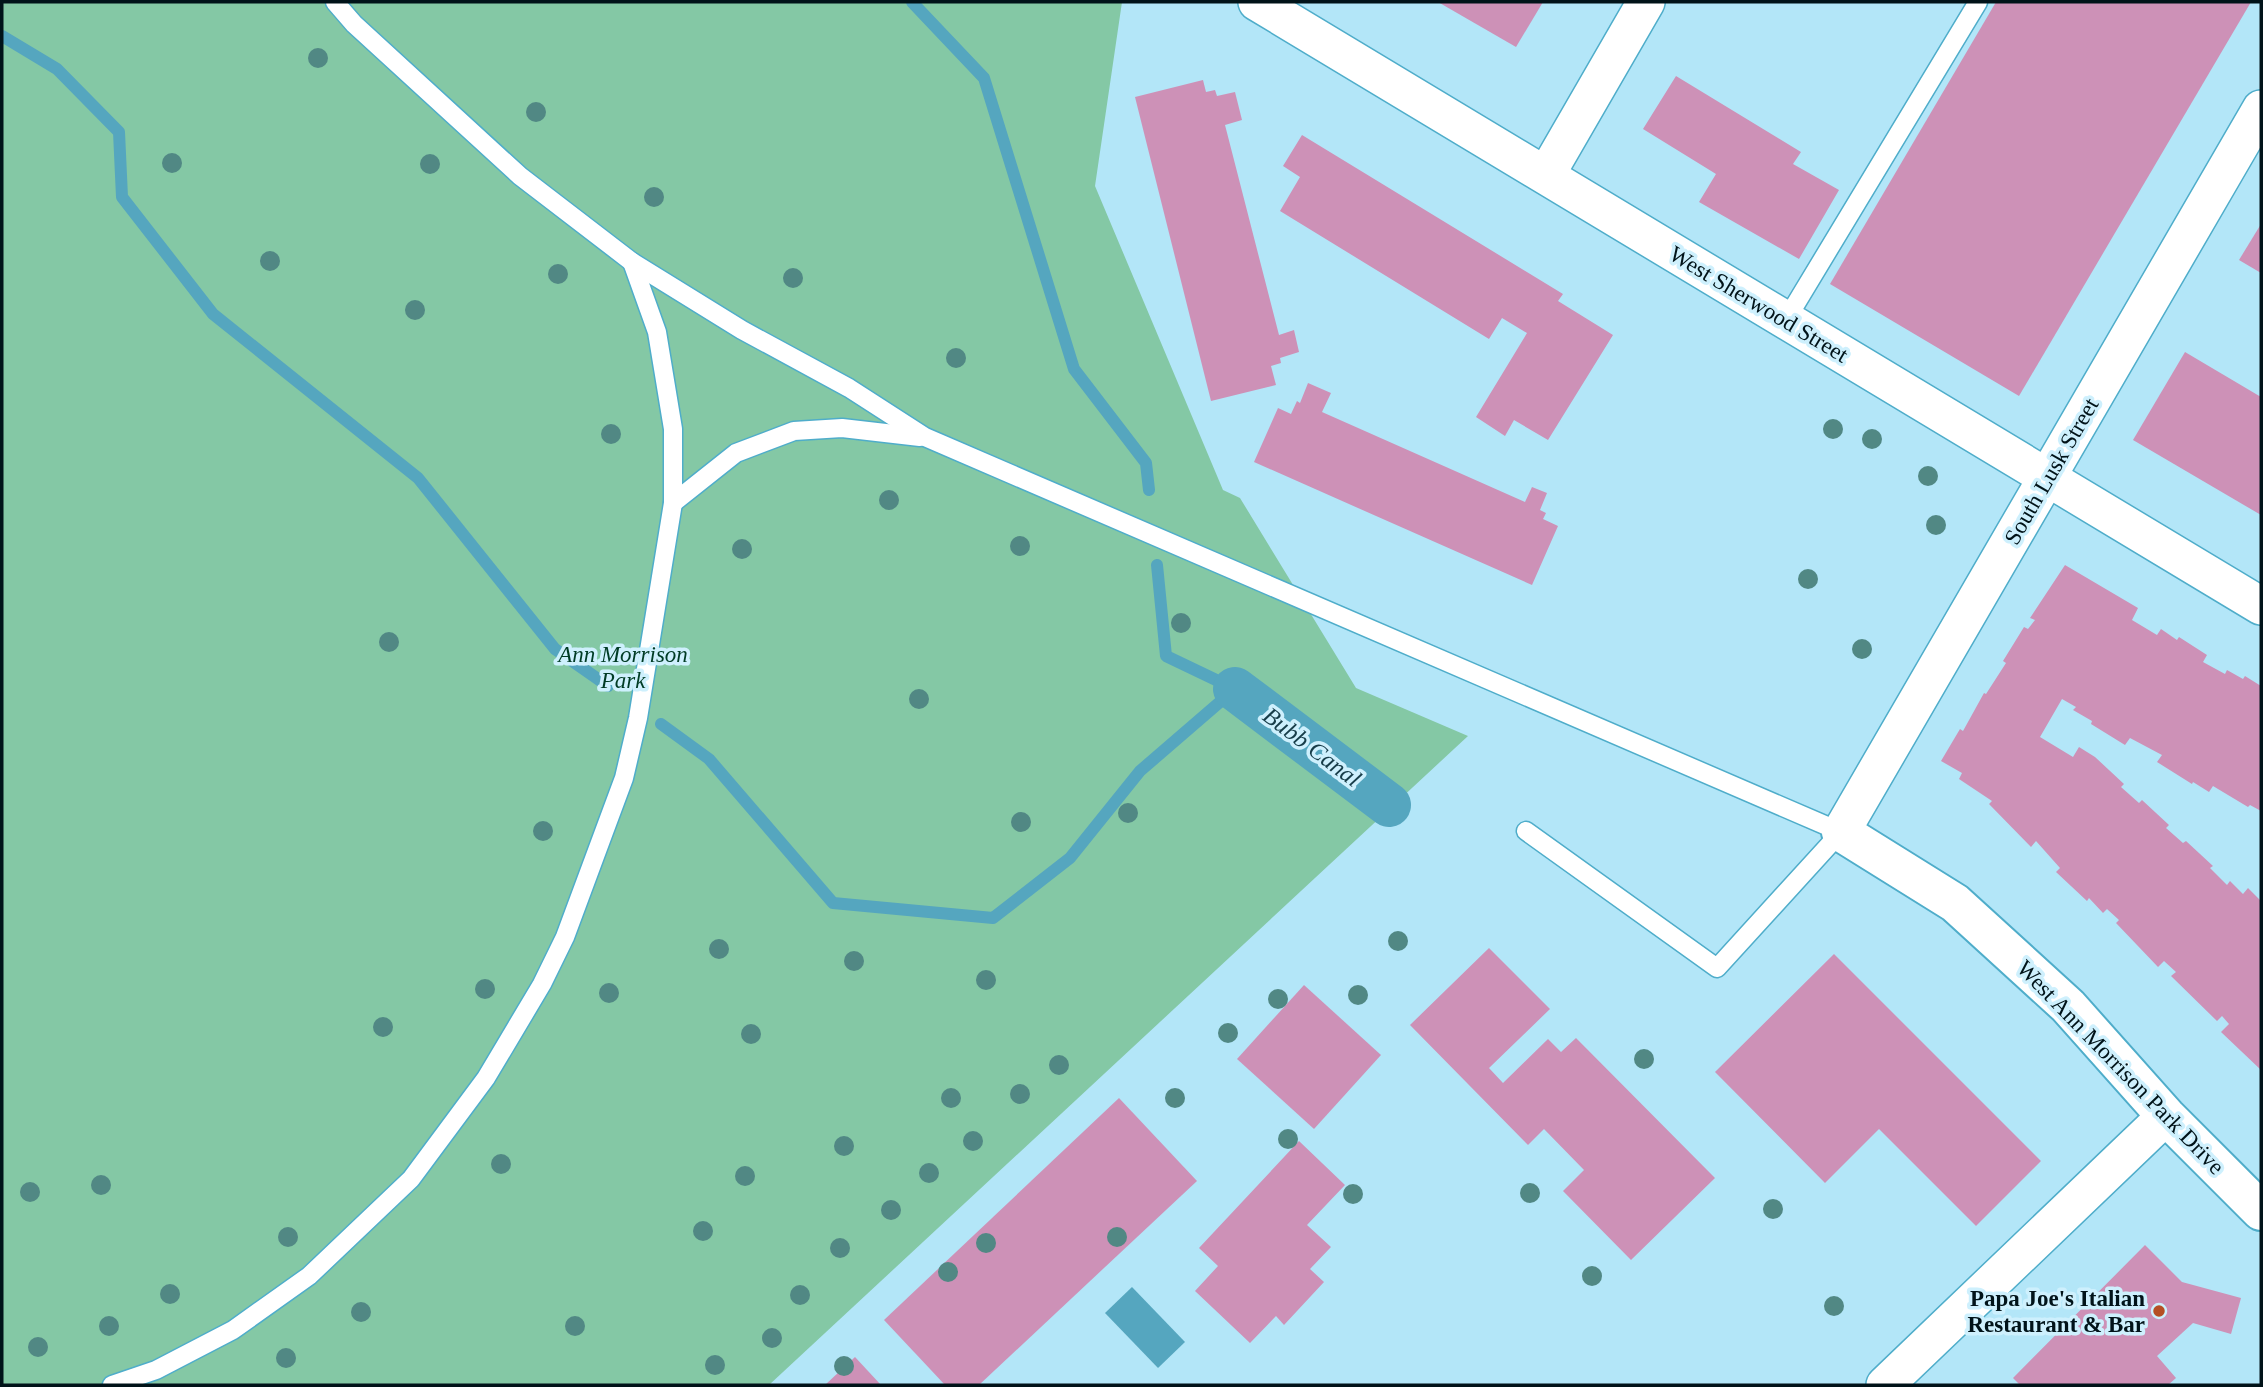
<svg xmlns="http://www.w3.org/2000/svg" width="2263" height="1387" viewBox="0 0 2263 1387" font-family="Georgia,serif">
<style>
.green{fill:#84c8a5}
.water{fill:#55a6bf}
.lines{fill:none;stroke-linecap:round;stroke-linejoin:round}
.stream{stroke:#55a6bf;stroke-width:12}
.canal{stroke:#55a6bf;stroke-width:44}
.building{fill:#cd91b7}
.service-casing{stroke:#4fadca;stroke-width:21}
.minor-casing{stroke:#4fadca;stroke-width:40}
.tertiary-casing{stroke:#4fadca;stroke-width:42}
.service{stroke:#fff;stroke-width:18}
.minor{stroke:#fff;stroke-width:37}
.tertiary{stroke:#fff;stroke-width:38}
.tree{fill:#518884}
.poi-dot{fill:#b54f24;stroke:#cef0fd;stroke-width:2.5}
.labels{text-anchor:middle;stroke-width:7;stroke-linejoin:round;paint-order:stroke}
.street-label{font-size:23px;fill:#011319;stroke:#cef0fd}
.park-label{font-size:23px;font-style:italic;fill:#003c25;stroke:#cef0fd}
.poi-label{font-size:23px;font-weight:bold;fill:#011319;stroke:#cef0fd;text-anchor:end}
.water-label{font-size:24px;font-style:italic;fill:#173d49;stroke:#cef0fd}
</style>
<rect width="100%" height="100%" fill="#b3e6f8"/>
<polygon class="green" points="2,2 1122,2 1095,186 1223,490 1240,498 1356,688 1468,736 769,1385 2,1385"/>
<polygon class="water" points="1132,1287 1185,1342 1158,1368 1105,1313"/>
<g class="lines">
<g class="stream">
<polyline points="912,2 984,78 1074,369 1146,463 1149,490"/>
<polyline points="2,36 57,69 119,132 122,197 213,314 418,478 555,649 608,686"/>
<polyline points="661,724 709,759 833,903 993,918 1070,858 1140,771 1235,689 1166,656 1157,565"/>
</g>
<polyline class="canal" points="1235,689 1389,805"/>
</g>
<g class="building">
<polygon points="1438,2 1543,2 1516,47"/>
<polygon points="1996,2 2251,2 2019,396 1830,284"/>
<polygon points="1676,76 1801,152 1793,164 1839,190 1799,259 1699,202 1716,174 1643,129"/>
<polygon points="1203,80 1206,92 1215,90 1217,96 1235,92 1242,120 1225,125 1279,335 1294,330 1299,352 1280,358 1281,363 1271,366 1276,385 1211,401 1135,97"/>
<polygon points="1302,135 1563,294 1558,301 1613,335 1548,440 1514,420 1505,436 1476,417 1527,333 1502,318 1489,339 1280,211 1300,177 1283,166"/>
<polygon points="2261,224 2261,273 2239,260"/>
<polygon points="2185,352 2261,397 2261,515 2133,440"/>
<polygon points="1308,383 1331,393 1322,412 1525,502 1532,487 1547,493 1540,510 1546,513 1543,519 1558,526 1532,585 1254,462 1278,408 1291,414 1297,401 1300,403"/>
<polygon points="2065,565 2138,608 2132,620 2157,635 2161,629 2177,640 2179,637 2207,655 2203,662 2225,674 2227,670 2243,679 2245,676 2261,686 2261,811 2250,805 2248,807 2213,786 2209,792 2193,782 2192,784 2157,762 2162,755 2130,738 2125,745 2091,724 2092,721 2073,710 2076,707 2062,699 2040,737 2073,757 2079,747 2095,757 2124,784 2121,787 2139,803 2142,800 2169,825 2166,828 2183,843 2186,841 2213,866 2210,868 2227,885 2230,881 2243,894 2248,888 2261,901 2261,1070 2221,1032 2229,1024 2222,1016 2217,1021 2171,976 2176,972 2164,961 2158,967 2116,923 2119,920 2107,909 2103,913 2089,898 2087,901 2056,872 2060,868 2036,841 2031,847 1989,804 1992,801 1959,779 1962,773 1941,761 1960,729 1963,731 1984,693 1986,694 2006,663 2003,661 2024,627 2028,629 2035,620 2030,618"/>
<polygon points="1489,948 1550,1009 1489,1068 1503,1083 1548,1039 1561,1052 1576,1038 1715,1178 1631,1260 1563,1191 1584,1170 1544,1129 1528,1145 1410,1025"/>
<polygon points="1834,954 2041,1161 1976,1226 1879,1129 1825,1183 1715,1072"/>
<polygon points="1304,985 1381,1055 1314,1129 1237,1059"/>
<polygon points="1119,1098 1197,1181 979,1385 945,1385 884,1320"/>
<polygon points="1299,1141 1345,1185 1307,1225 1331,1247 1310,1269 1324,1282 1284,1325 1276,1316 1250,1343 1195,1291 1218,1266 1199,1248"/>
<polygon points="2145,1245 2182,1282 2241,1298 2231,1334 2193,1323 2157,1356 2176,1378 2168,1385 2020,1385 2013,1378"/>
<polygon points="855,1357 881,1385 825,1385"/>
</g>
<g class="lines">
<defs>
<g id="service">
<polyline points="335,2 354,24 520,176 632,262 742,330 849,388 925,437 1841,832 1717,968 1526,831"/>
<polyline points="1786,320 1978,2"/>
<polyline points="673,503 736,453 794,431 842,428 920,437"/>
<polyline points="112,1385 156,1370 233,1330 309,1276 411,1179 486,1078 542,984 565,937 624,778 638,718 673,503 673,429 657,332 632,262"/>
</g>
<g id="minor">
<polyline points="1257,2 2261,606"/>
<polyline points="1546,175 1646,2"/>
<polyline points="1841,832 2261,109"/>
<polyline points="1885,1385 2166,1116"/>
</g>
<polyline id="tertiary" points="1841,832 1955,903 2068,1006 2166,1116 2261,1211"/>
</defs>
<use href="#service" class="service-casing"/>
<use href="#minor" class="minor-casing"/>
<use href="#tertiary" class="tertiary-casing"/>
<use href="#service" class="service"/>
<use href="#minor" class="minor"/>
<use href="#tertiary" class="tertiary"/>
</g>
<g class="tree">
<circle cx="318" cy="58" r="10"/>
<circle cx="536" cy="112" r="10"/>
<circle cx="172" cy="163" r="10"/>
<circle cx="430" cy="164" r="10"/>
<circle cx="654" cy="197" r="10"/>
<circle cx="270" cy="261" r="10"/>
<circle cx="558" cy="274" r="10"/>
<circle cx="793" cy="278" r="10"/>
<circle cx="415" cy="310" r="10"/>
<circle cx="956" cy="358" r="10"/>
<circle cx="1833" cy="429" r="10"/>
<circle cx="611" cy="434" r="10"/>
<circle cx="1872" cy="439" r="10"/>
<circle cx="1928" cy="476" r="10"/>
<circle cx="889" cy="500" r="10"/>
<circle cx="1936" cy="525" r="10"/>
<circle cx="1020" cy="546" r="10"/>
<circle cx="742" cy="549" r="10"/>
<circle cx="1808" cy="579" r="10"/>
<circle cx="1181" cy="623" r="10"/>
<circle cx="389" cy="642" r="10"/>
<circle cx="1862" cy="649" r="10"/>
<circle cx="919" cy="699" r="10"/>
<circle cx="1128" cy="813" r="10"/>
<circle cx="1021" cy="822" r="10"/>
<circle cx="543" cy="831" r="10"/>
<circle cx="1398" cy="941" r="10"/>
<circle cx="719" cy="949" r="10"/>
<circle cx="854" cy="961" r="10"/>
<circle cx="986" cy="980" r="10"/>
<circle cx="485" cy="989" r="10"/>
<circle cx="609" cy="993" r="10"/>
<circle cx="1358" cy="995" r="10"/>
<circle cx="1278" cy="999" r="10"/>
<circle cx="383" cy="1027" r="10"/>
<circle cx="1228" cy="1033" r="10"/>
<circle cx="751" cy="1034" r="10"/>
<circle cx="1644" cy="1059" r="10"/>
<circle cx="1059" cy="1065" r="10"/>
<circle cx="1020" cy="1094" r="10"/>
<circle cx="951" cy="1098" r="10"/>
<circle cx="1175" cy="1098" r="10"/>
<circle cx="1288" cy="1139" r="10"/>
<circle cx="973" cy="1141" r="10"/>
<circle cx="844" cy="1146" r="10"/>
<circle cx="501" cy="1164" r="10"/>
<circle cx="929" cy="1173" r="10"/>
<circle cx="745" cy="1176" r="10"/>
<circle cx="101" cy="1185" r="10"/>
<circle cx="30" cy="1192" r="10"/>
<circle cx="1530" cy="1193" r="10"/>
<circle cx="1353" cy="1194" r="10"/>
<circle cx="1773" cy="1209" r="10"/>
<circle cx="891" cy="1210" r="10"/>
<circle cx="703" cy="1231" r="10"/>
<circle cx="288" cy="1237" r="10"/>
<circle cx="1117" cy="1237" r="10"/>
<circle cx="986" cy="1243" r="10"/>
<circle cx="840" cy="1248" r="10"/>
<circle cx="948" cy="1272" r="10"/>
<circle cx="1592" cy="1276" r="10"/>
<circle cx="170" cy="1294" r="10"/>
<circle cx="800" cy="1295" r="10"/>
<circle cx="1834" cy="1306" r="10"/>
<circle cx="361" cy="1312" r="10"/>
<circle cx="109" cy="1326" r="10"/>
<circle cx="575" cy="1326" r="10"/>
<circle cx="772" cy="1338" r="10"/>
<circle cx="38" cy="1347" r="10"/>
<circle cx="286" cy="1358" r="10"/>
<circle cx="715" cy="1365" r="10"/>
<circle cx="844" cy="1366" r="10"/>
</g>
<circle class="poi-dot" cx="2159" cy="1311" r="7"/>
<g class="labels">
<g class="street-label">
<text transform="translate(1759 304) rotate(31)" y="8">West Sherwood Street</text>
<text transform="translate(2051 471) rotate(-60)" y="8">South Lusk Street</text>
<text transform="translate(2121 1067) rotate(46)" y="8">West Ann Morrison Park Drive</text>
</g>
<g class="park-label">
<text x="623" y="662">Ann Morrison<tspan x="623" dy="26">Park</tspan></text>
</g>
<g class="poi-label">
<text x="2145" y="1306">Papa Joe's Italian<tspan x="2145" dy="26">Restaurant &amp; Bar</tspan></text>
</g>
<g class="water-label">
<text transform="translate(1312 747) rotate(37)" y="8">Bubb Canal</text>
</g>
</g>
<rect width="2263" height="1387" fill="none" stroke="#011319" stroke-width="7"/>
</svg>
